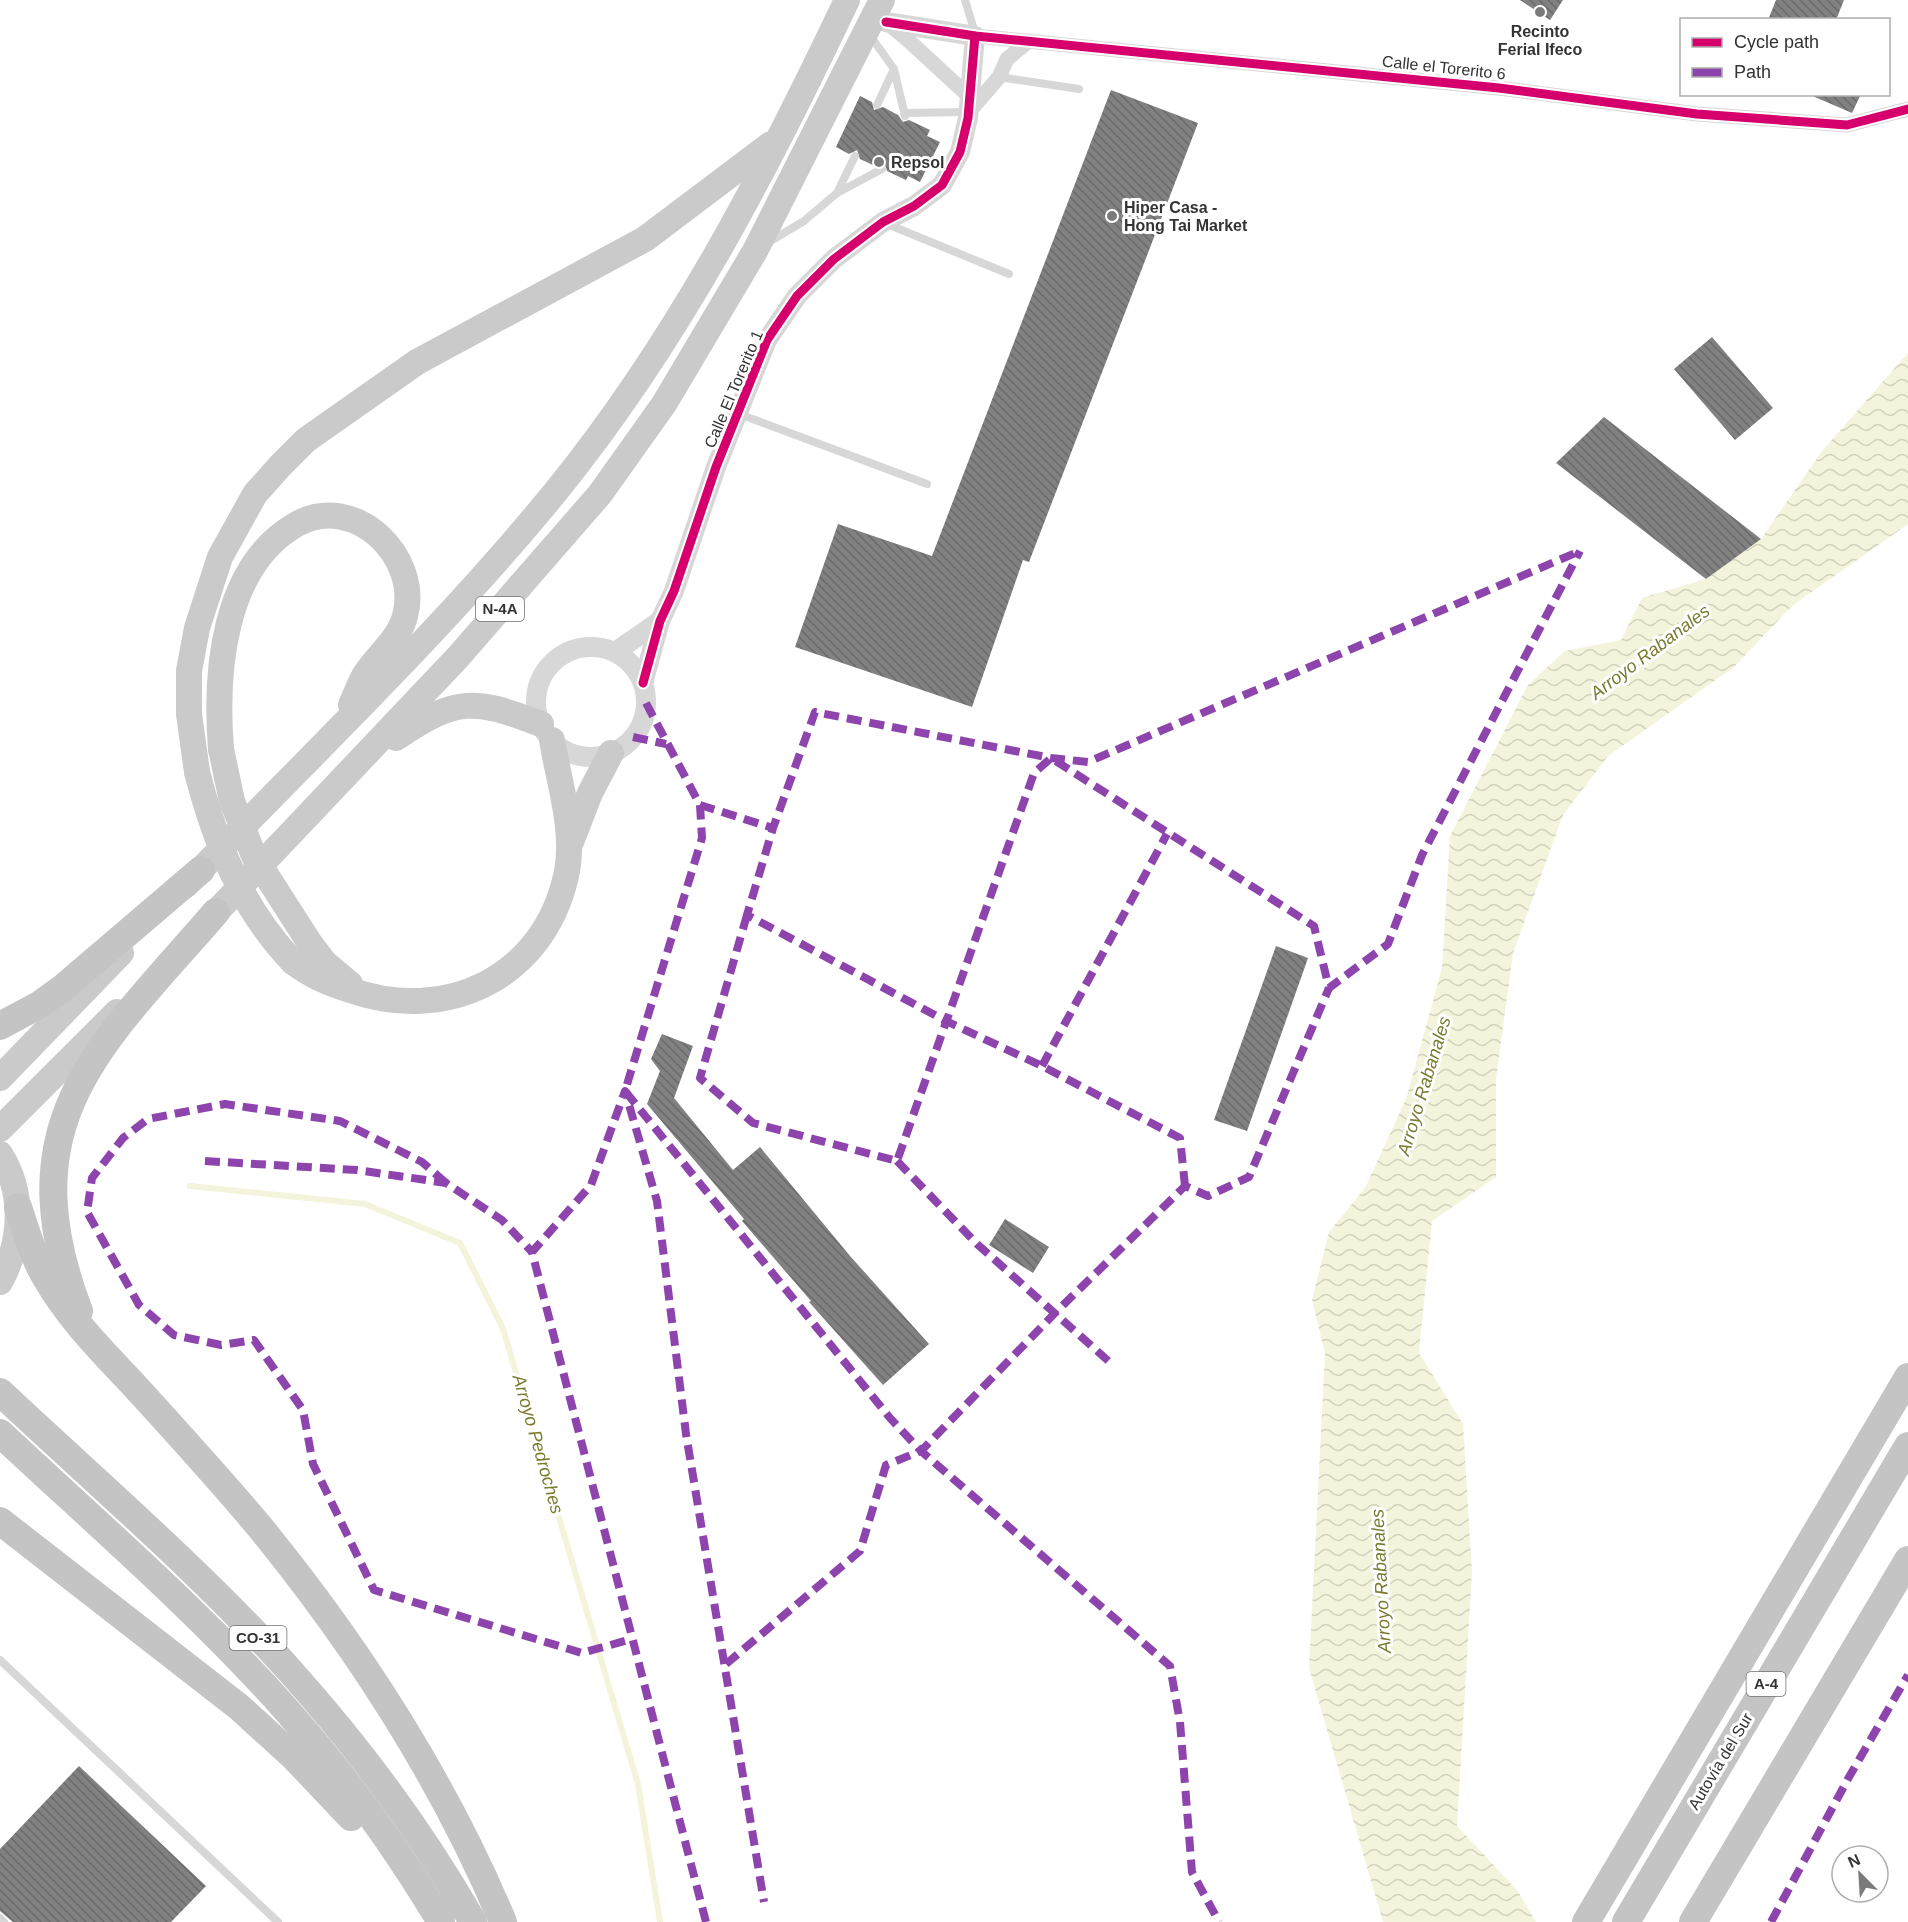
<svg xmlns="http://www.w3.org/2000/svg" width="1908" height="1922" viewBox="0 0 1908 1922" font-family="Arial,sans-serif">
<style>
.water{fill:url(#water-waves)}
.lines{fill:none;stroke-linecap:round;stroke-linejoin:round}
.stream{stroke:#f4f4dc;stroke-width:6}
.building{fill:url(#building-back-hatch)}
.service{stroke:#d7d7d7;stroke-width:8}
.minor{stroke:#d7d7d7;stroke-width:15}
.tertiary{stroke:#d7d7d7;stroke-width:20}
.primary{stroke:#cacaca;stroke-width:26}
.motorway{stroke:#c4c4c4;stroke-width:28}
.primary-bridge{stroke:#cacaca;stroke-width:26}
.quiet{stroke:#8e44ad;stroke-width:8;stroke-dasharray:15 8;stroke-linecap:butt}
.cycleway-casing{stroke:#fff;stroke-width:13}
.cycleway{stroke:#d6006c;stroke-width:9}
.poi-dot{fill:#7a7a7a;stroke:#fff;stroke-width:2}
.labels{text-anchor:middle;stroke-width:6;stroke-linejoin:round;paint-order:stroke}
.shield{fill:#fff;stroke:#707070;stroke-width:1.5}
.shield-label{font-size:15px;font-weight:bold;fill:#333}
.poi-label{font-size:16px;font-weight:bold;fill:#333;stroke:#fff;text-anchor:start}
.street-label{font-size:16px;fill:#333;stroke:#fff}
.water-label{font-size:18px;font-style:italic;fill:#7b7a2e;stroke:#fff}
</style>
<defs>
<pattern id="water-waves" width="16" height="10" patternUnits="userSpaceOnUse" patternTransform="scale(1.5)"><rect width="16" height="10" fill="#f4f4dc"/><path d="M0 5q4-4 8 0t8 0" fill="none" stroke="#d2d2bd"/></pattern>
<pattern id="building-back-hatch" width="6" height="6" patternUnits="userSpaceOnUse" patternTransform="scale(1.5)"><rect width="6" height="6" fill="#818181"/><path d="M-1 5l2 2M0 0l6 6M5-1l2 2" fill="none" stroke="#6a6a6a"/></pattern>
</defs>
<rect width="100%" height="100%" fill="#fff"/>
<polygon class="water" points="1908,353 1908,524 1792,606 1734,667 1608,756 1563,815 1513,953 1496,1079 1496,1177 1432,1221 1419,1353 1463,1424 1472,1572 1457,1826 1517,1890 1536,1922 1383,1922 1309,1668 1325,1353 1312,1300 1329,1232 1365,1188 1406,1099 1442,968 1450,836 1528,685 1565,651 1621,640 1642,598 1706,579 1761,539 1822,451"/>
<g class="lines">
<polyline class="stream" points="190,1186 365,1204 460,1243 503,1329 638,1784 660,1922"/>
</g>
<g class="building">
<polygon points="1520,0 1563,0 1550,20"/>
<polygon points="1776,0 1844,0 1836,20 1768,20"/>
<polygon points="1111,90 1198,123 1029,562 1023,560 972,707 795,647 838,524 932,556"/>
<polygon points="1808,94 1861,94 1852,113"/>
<polygon points="860,96 872,102 874,110 883,107 898,115 903,122 909,120 930,130 927,136 940,142 920,182 908,176 906,180 887,171 885,164 875,166 860,159 857,150 849,154 836,147"/>
<polygon points="1712,337 1773,408 1735,440 1674,369"/>
<polygon points="1604,417 1761,539 1706,579 1556,463"/>
<polygon points="1276,946 1308,958 1247,1131 1214,1120"/>
<polygon points="662,1034 693,1046 674,1098 733,1170 760,1147 850,1256 929,1344 883,1385 809,1302 811,1301 742,1221 744,1219 647,1104 660,1071 651,1059"/>
<polygon points="1005,1219 1049,1247 1033,1273 989,1245"/>
<polygon points="79,1766 206,1886 171,1922 13,1922 0,1911 0,1849"/>
</g>
<g class="lines">
<g class="service">
<polyline points="965,0 975,33"/>
<polyline points="869,34 894,69 877,105"/>
<polyline points="894,69 905,116"/>
<polyline points="999,77 1079,89"/>
<polyline points="904,113 967,112"/>
<polyline points="837,193 882,169"/>
<polyline points="887,224 1009,274"/>
<polyline points="769,242 804,221 837,193 855,156"/>
<polyline points="739,414 927,484"/>
<polyline points="0,1660 278,1922"/>
<polyline points="0,1918 4,1922"/>
</g>
<g class="minor">
<path d="M886,22C916,45 940,71 968,95"/>
<polyline points="975,36 1499,88 1697,114 1847,125 1908,109"/>
<polyline points="969,112 999,77 1007,59 1029,41"/>
</g>
<g class="tertiary">
<circle cx="591" cy="702" r="55"/>
<polyline points="615,652 660,621"/>
<polyline points="643,683 660,621 674,591 716,467 767,340 797,296 834,259 883,222 914,206 942,185 960,152 968,118 975,36 886,22 874,16"/>
</g>
<g class="primary">
<path d="M396,738C457,697 473,698 541,724"/>
<path d="M221,749C215,674 222,566 297,524C355,492 421,557 405,616C399,640 376,656 364,676C359,685 355,696 351,705"/>
<polyline points="197,772 189,714 189,671 197,628 220,557 255,494 280,466 306,440 417,362 645,239 771,144"/>
<polyline points="571,842 590,793 611,753"/>
<path d="M186,885C311,755 443,630 557,490C677,342 766,171 847,0"/>
<polyline points="202,927 458,657 600,494 664,404 755,251 882,0"/>
<polyline points="311,945 325,963 350,984"/>
<path d="M293,962C311,976 329,983 350,990C446,1024 543,978 566,876C576,832 559,783 552,740"/>
<polyline points="0,1078 121,953"/>
<polyline points="0,1129 117,1012"/>
<path d="M0,1154C25,1193 22,1242 0,1282"/>
</g>
<g class="motorway">
<polyline points="0,1026 39,1005 64,987 201,870"/>
<path d="M18,1207C26,1231 33,1256 46,1278C69,1318 101,1350 132,1383C175,1430 218,1477 259,1526C357,1646 443,1779 503,1922"/>
<path d="M79,1311C6,1120 100,1046 216,912"/>
<path d="M0,1392C97,1483 202,1573 291,1672C360,1749 422,1833 473,1922"/>
<path d="M0,1433C95,1522 195,1608 282,1705C342,1772 395,1845 441,1922"/>
<polyline points="0,1521 239,1707 295,1758 351,1817"/>
<polyline points="1586,1922 1908,1377"/>
<polyline points="1626,1922 1908,1446"/>
<polyline points="1693,1922 1908,1560"/>
</g>
<g class="primary-bridge">
<polyline points="221,749 232,801 254,856 311,945"/>
<path d="M197,772C215,842 242,909 293,962"/>
</g>
<g class="quiet">
<polyline points="646,703 700,805 702,838 625,1091 890,1418 921,1451 1170,1666 1180,1722 1192,1872 1219,1922"/>
<polyline points="633,737 666,744"/>
<polyline points="700,805 773,828"/>
<polyline points="747,915 700,1078 753,1123 897,1161 1034,773 1051,758 1314,926 1329,988 1388,944 1422,855 1580,551"/>
<polyline points="1042,1066 1167,834"/>
<polyline points="205,1161 357,1170 446,1183 502,1220 532,1252"/>
<polyline points="897,1161 977,1244 1114,1366"/>
<polyline points="446,1183 422,1162 340,1121 225,1104 148,1119 123,1138 92,1178 87,1212 139,1305 174,1335 221,1345 254,1340 303,1410 313,1464 374,1590 582,1653 632,1639"/>
<polyline points="1185,1186 1180,1138 1042,1066 946,1021 747,915 773,828 815,712 1051,758 1088,762 1580,551"/>
<polyline points="726,1664 860,1551 886,1465 921,1451 1055,1313 1185,1186 1208,1196 1249,1177 1329,988"/>
<polyline points="706,1922 532,1252 591,1185 625,1091 657,1201 686,1434 764,1902"/>
<polyline points="1771,1922 1849,1777 1908,1675"/>
</g>
<defs>
<g id="cycleway">
<polyline points="886,22 975,36 1499,88 1697,114 1847,125 1908,109"/>
<polyline points="643,683 660,621 674,591 716,467 767,340 797,296 834,259 883,222 914,206 942,185 960,152 968,118 975,36"/>
</g>
</defs>
<use href="#cycleway" class="cycleway-casing"/>
<use href="#cycleway" class="cycleway"/>
</g>
<g class="poi-dot">
<circle cx="1540" cy="12" r="6"/>
<circle cx="879" cy="162" r="6"/>
<circle cx="1112" cy="216" r="6"/>
</g>
<g class="labels">
<g class="shield">
<rect x="476" y="597" width="48" height="24" rx="4.5"/>
<rect x="229.5" y="1626" width="57" height="24" rx="4.5"/>
<rect x="1746.5" y="1672" width="39" height="24" rx="4.5"/>
</g>
<g class="shield-label">
<text x="500" y="614">N-4A</text>
<text x="258" y="1643">CO-31</text>
<text x="1766" y="1689">A-4</text>
</g>
<g class="poi-label">
<text x="1540" y="37" text-anchor="middle">Recinto<tspan x="1540" dy="18">Ferial Ifeco</tspan></text>
<text x="891" y="168">Repsol</text>
<text x="1124" y="213">Hiper Casa -<tspan x="1124" dy="18">Hong Tai Market</tspan></text>
</g>
<g class="street-label">
<text transform="translate(1444 67) rotate(6)" y="6">Calle el Torerito 6</text>
<text transform="translate(733 389) rotate(-67)" y="6">Calle El Torerito 1</text>
<text transform="translate(1720 1761) rotate(-59)" y="6">Autovía del Sur</text>
</g>
<g class="water-label">
<text transform="translate(1650 652) rotate(-37)" y="6">Arroyo Rabanales</text>
<text transform="translate(1424 1086) rotate(-73)" y="6">Arroyo Rabanales</text>
<text transform="translate(538 1444) rotate(74)" y="6">Arroyo Pedroches</text>
<text transform="translate(1381 1581) rotate(-93)" y="6">Arroyo Rabanales</text>
</g>
</g>
<rect x="1680" y="18" width="210" height="78" fill="#ffffff" stroke="#adadad" stroke-width="1.5"/>
<rect x="1692" y="38" width="30" height="9" fill="#d6006c" stroke="#adadad" stroke-width="1.5"/>
<text x="1734" y="48" font-size="18" fill="#333333">Cycle path</text>
<rect x="1692" y="68" width="30" height="9" fill="#8e44ad" stroke="#adadad" stroke-width="1.5"/>
<text x="1734" y="78" font-size="18" fill="#333333">Path</text>
<g transform="translate(1860 1874) rotate(336)"><circle r="28" fill="#ffffff" stroke="#adadad" stroke-width="1.5"/>
<path d="M0-4.5L10 22L0 15L-10 22Z" fill="#7a7a7a"/>
<text y="-9" font-size="16" font-weight="bold" text-anchor="middle" fill="#333333">N</text>
</g>
</svg>
